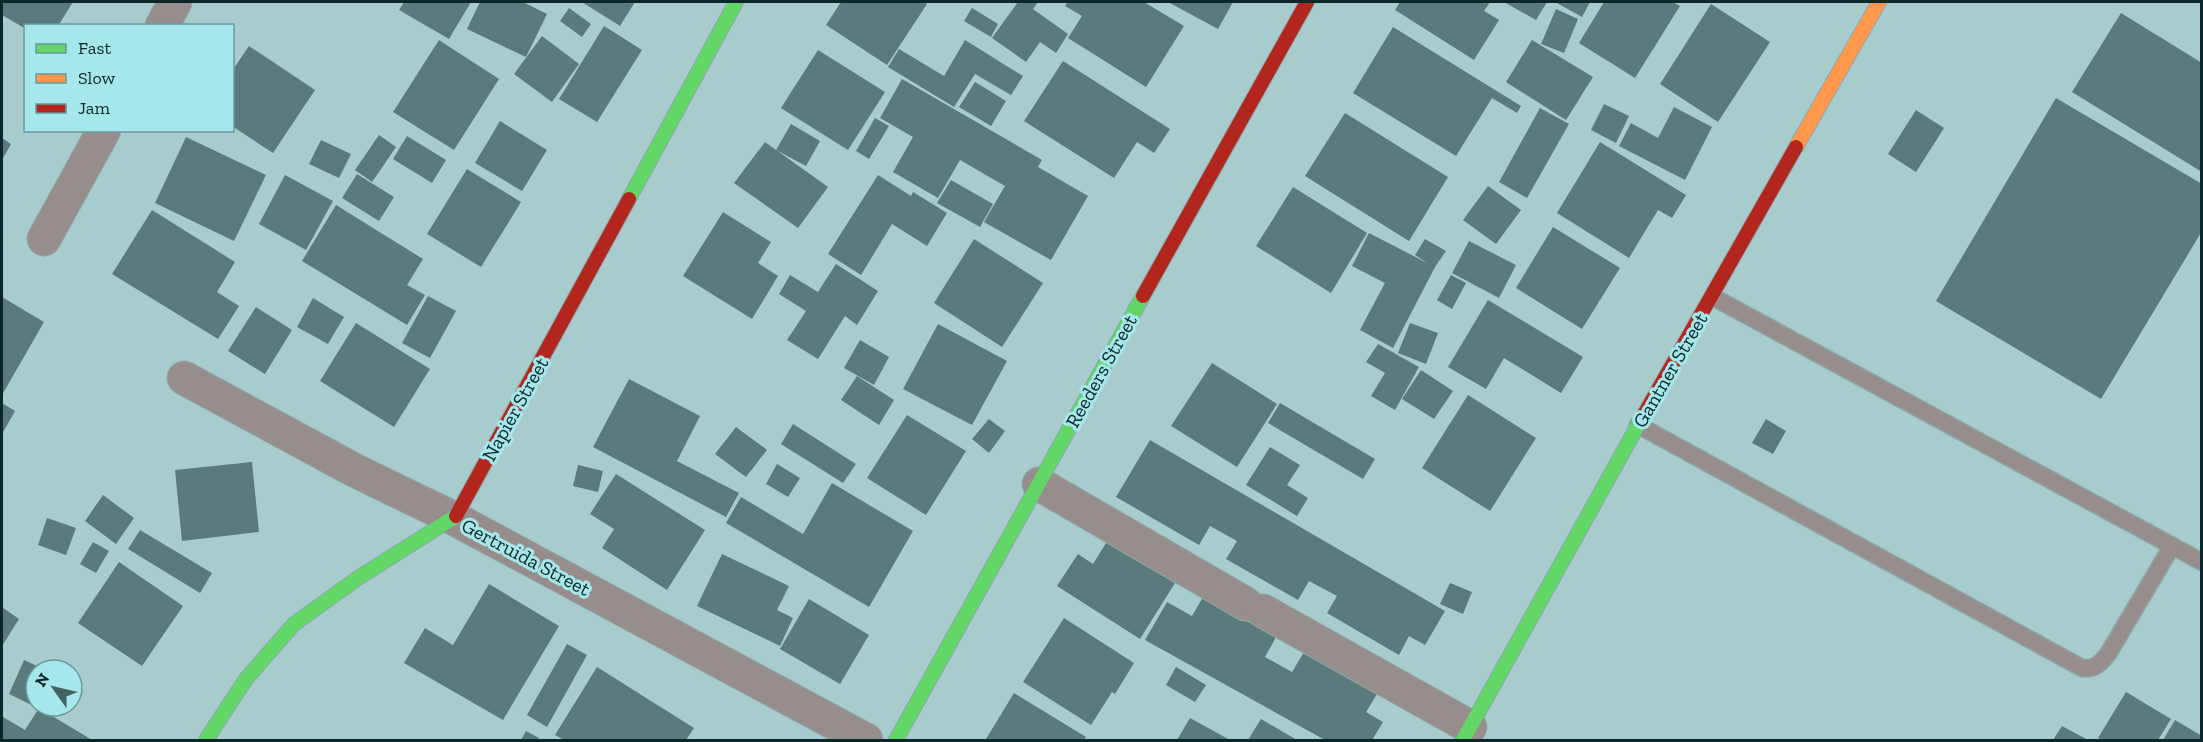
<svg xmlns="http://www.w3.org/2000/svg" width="2203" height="742" viewBox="0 0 2203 742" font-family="'Zilla Slab',serif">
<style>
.building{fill:#5a7a7c}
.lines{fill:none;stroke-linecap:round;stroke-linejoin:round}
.lane-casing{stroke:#8ca9aa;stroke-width:19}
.street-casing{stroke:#8ca9aa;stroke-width:35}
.fast-casing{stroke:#8ca9aa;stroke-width:16}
.slow-casing{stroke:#8ca9aa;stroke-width:16}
.jam-casing{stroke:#8ca9aa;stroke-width:16}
.lane{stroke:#978d8d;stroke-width:16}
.street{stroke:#978d8d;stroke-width:33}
.fast{stroke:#63d668;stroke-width:14}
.slow{stroke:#ff974d;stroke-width:14}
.jam{stroke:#b3261e;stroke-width:14}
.labels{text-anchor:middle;stroke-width:6;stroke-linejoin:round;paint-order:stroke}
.street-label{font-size:20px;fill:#0c2729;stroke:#a5e7eb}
</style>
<rect width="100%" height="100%" fill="#a8ccce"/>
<g class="building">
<polygon points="2,2 73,2 58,26 26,26 26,29 2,15"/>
<polygon points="404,2 471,2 449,39 399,10"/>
<polygon points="480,2 526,2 525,3 547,14 526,57 467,29"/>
<polygon points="582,2 635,2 620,26"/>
<polygon points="841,2 924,2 927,4 887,65 826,25"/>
<polygon points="1018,2 1038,2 1033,9 1068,34 1056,53 1040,42 1026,62 992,38"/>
<polygon points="1068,2 1144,2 1184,26 1146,87 1068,38 1082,16 1065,6"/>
<polygon points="1168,2 1233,2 1218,29"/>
<polygon points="1400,2 1490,2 1484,11 1499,20 1474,60 1395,10"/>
<polygon points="1504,2 1547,2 1536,20"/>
<polygon points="1555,2 1590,2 1582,17"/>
<polygon points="1604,2 1673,2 1680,6 1635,78 1579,43"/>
<polygon points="1711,4 1770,42 1718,122 1660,84"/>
<polygon points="569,8 591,24 582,37 560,21"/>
<polygon points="972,8 998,24 991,37 964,21"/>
<polygon points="1556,9 1578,19 1564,53 1541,44"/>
<polygon points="2121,13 2202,63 2202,172 2072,92"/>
<polygon points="604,26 642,50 597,122 559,99"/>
<polygon points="1393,27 1521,106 1517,113 1492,98 1456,156 1353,93"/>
<polygon points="542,36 579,64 552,102 514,74"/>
<polygon points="439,40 499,79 454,150 393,112"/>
<polygon points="965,40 1023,76 1011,95 975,74 954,107 888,67 899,49 944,76"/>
<polygon points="1532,40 1593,77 1566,120 1506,82"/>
<polygon points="249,46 315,90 273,153 232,126 232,71"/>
<polygon points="818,50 885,92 848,150 781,108"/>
<polygon points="1063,61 1170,129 1154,153 1137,142 1114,178 1024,121"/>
<polygon points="902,79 1042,160 1038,167 1088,196 1051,260 984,222 1005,186 960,160 938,198 893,172 913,137 880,118"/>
<polygon points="975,82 1006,101 991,126 959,107"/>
<polygon points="2056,98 2202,184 2202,231 2101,399 1936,301"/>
<polygon points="1604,104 1629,116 1616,143 1591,130"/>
<polygon points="1674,107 1712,127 1685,180 1619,146 1631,123 1658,138"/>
<polygon points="1540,108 1569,124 1527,198 1499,182"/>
<polygon points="1916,110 1944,128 1916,172 1888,154"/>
<polygon points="1345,113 1448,177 1409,241 1305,176"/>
<polygon points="875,118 889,126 869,159 856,151"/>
<polygon points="500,121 547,150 522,191 475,163"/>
<polygon points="791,124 820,141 806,166 776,150"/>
<polygon points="379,135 396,147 372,182 355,170"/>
<polygon points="407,136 446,160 432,183 393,159"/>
<polygon points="186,137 266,175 234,241 155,203"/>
<polygon points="2,138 11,144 2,160"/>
<polygon points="321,140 351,154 339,178 309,164"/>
<polygon points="765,142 828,187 798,228 734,183"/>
<polygon points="1600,142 1686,195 1672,218 1658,210 1629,258 1557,213"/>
<polygon points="467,169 521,202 481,267 427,234"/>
<polygon points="357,174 394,197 379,221 342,198"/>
<polygon points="285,175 333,201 306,250 259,224"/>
<polygon points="878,175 911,196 913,192 947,213 927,246 892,224 861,275 828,254"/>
<polygon points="951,180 993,204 980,227 937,203"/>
<polygon points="1488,186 1521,210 1496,244 1463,220"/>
<polygon points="1293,187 1367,233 1331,293 1256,246"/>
<polygon points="336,205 423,259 407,285 425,295 407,325 302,261"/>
<polygon points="152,210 235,262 217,292 239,306 218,339 112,274"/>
<polygon points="723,212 771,242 758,263 778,276 752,319 683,276"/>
<polygon points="1553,227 1620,268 1582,329 1516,288"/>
<polygon points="1369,233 1427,263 1415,255 1425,239 1446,251 1435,267 1393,348 1360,330 1385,283 1352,266"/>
<polygon points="974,239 1043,283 1002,347 934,303"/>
<polygon points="1469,241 1516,265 1499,298 1452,273"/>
<polygon points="836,264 878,291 857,325 845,316 818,359 787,340 806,311 779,294 790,275 818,292"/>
<polygon points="1451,275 1466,283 1452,309 1437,300"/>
<polygon points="428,296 456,311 430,358 402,343"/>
<polygon points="2,297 44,322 2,395"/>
<polygon points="313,298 344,317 328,344 297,327"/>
<polygon points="1488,300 1583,357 1561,393 1504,358 1486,389 1448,367"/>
<polygon points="256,307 292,330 265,374 228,351"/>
<polygon points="356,323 430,369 394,427 320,381"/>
<polygon points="1410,323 1438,333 1426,364 1398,353"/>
<polygon points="938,324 1007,361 972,425 903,389"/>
<polygon points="860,340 889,357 874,385 844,368"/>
<polygon points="1378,344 1419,367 1395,410 1371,396 1385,373 1366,362"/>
<polygon points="1212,363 1277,404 1237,467 1171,426"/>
<polygon points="1421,370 1453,391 1434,419 1402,399"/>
<polygon points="857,376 894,400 879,425 841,400"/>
<polygon points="629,379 700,416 677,461 739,493 726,517 593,447"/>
<polygon points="1468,395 1536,438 1490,511 1422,468"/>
<polygon points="2,403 15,411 2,434"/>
<polygon points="1280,403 1375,459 1363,479 1268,423"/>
<polygon points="907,415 966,451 926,515 867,478"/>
<polygon points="989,419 1005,431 989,453 972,439"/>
<polygon points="1766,419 1786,431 1773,454 1752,443"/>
<polygon points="793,424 856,464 843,483 781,444"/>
<polygon points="736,427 767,450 746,477 715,454"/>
<polygon points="1150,440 1445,611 1425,645 1409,636 1399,655 1327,613 1337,596 1309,581 1298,600 1226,559 1237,541 1210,526 1199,545 1116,497"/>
<polygon points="1270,447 1300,465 1287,485 1308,498 1297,516 1246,485"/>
<polygon points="252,462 259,532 182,541 175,470"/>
<polygon points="777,464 800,478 788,497 766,484"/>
<polygon points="578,465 603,471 598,492 573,486"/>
<polygon points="616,474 705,530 667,590 602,548 614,529 590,514"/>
<polygon points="832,483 913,531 869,607 726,523 741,497 803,534"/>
<polygon points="103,495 134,518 116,544 85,521"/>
<polygon points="47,518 76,528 66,555 38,545"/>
<polygon points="140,530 212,573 200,593 128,549"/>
<polygon points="1108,540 1175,583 1140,639 1057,586 1078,554 1093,564"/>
<polygon points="93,542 109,551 96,573 80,564"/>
<polygon points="722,554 789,586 777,610 793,618 780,646 697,606"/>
<polygon points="119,562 183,606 142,666 78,623"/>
<polygon points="1450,583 1472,592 1463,614 1440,604"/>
<polygon points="489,584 559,626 503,720 404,663 425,628 453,645"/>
<polygon points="1203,597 1276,637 1265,657 1292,672 1304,652 1377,694 1366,712 1383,722 1372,740 1325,740 1145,640 1167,602 1192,616"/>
<polygon points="809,599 869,635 840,684 780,649"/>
<polygon points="2,607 19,619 2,646"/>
<polygon points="1064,618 1134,663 1115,694 1112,692 1091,725 1023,682"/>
<polygon points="567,644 587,655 547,727 527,715"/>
<polygon points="24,660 46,670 36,670 36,707 9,694"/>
<polygon points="597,667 694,728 686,740 564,740 555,735"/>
<polygon points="1176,667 1206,685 1195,702 1166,685"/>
<polygon points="2126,692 2171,719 2158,740 2102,740 2098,738"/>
<polygon points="1014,693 1086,737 1084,740 986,739"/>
<polygon points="39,708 92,740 2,740 3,717 25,730"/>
<polygon points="1190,718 1230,740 1177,740"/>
<polygon points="1261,719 1297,740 1248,740"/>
<polygon points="2175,720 2202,736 2202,740 2163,740"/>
<polygon points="2062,726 2088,740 2053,740"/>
<polygon points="526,731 539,738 538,740 521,740"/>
</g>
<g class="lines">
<defs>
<g id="lane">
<polyline points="1713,297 2202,562"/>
<path d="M1638,425L2082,668C2095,670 2100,663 2108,654L2172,546"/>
</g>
<g id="street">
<polyline points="162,26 175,2"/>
<polyline points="44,239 104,130"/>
<polyline points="184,378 354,470 455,519 866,740"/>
<polyline points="1039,484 1246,604"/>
<polyline points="1263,611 1470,727"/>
</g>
<g id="fast">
<polyline points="629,199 736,2"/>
<polyline points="206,740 246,679 294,624 358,578 456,516"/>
<polyline points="896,740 1143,296"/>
<polyline points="1463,740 1642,418"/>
</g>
<polyline id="slow" points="1796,147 1879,2"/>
<g id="jam">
<polyline points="1143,296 1307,2"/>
<polyline points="1642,418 1796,147"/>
<polyline points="456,516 629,199"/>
</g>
</defs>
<use href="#lane" class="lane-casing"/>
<use href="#street" class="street-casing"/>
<use href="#fast" class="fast-casing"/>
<use href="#slow" class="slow-casing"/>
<use href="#jam" class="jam-casing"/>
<use href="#lane" class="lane"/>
<use href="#street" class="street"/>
<use href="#fast" class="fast"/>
<use href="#slow" class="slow"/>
<use href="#jam" class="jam"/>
</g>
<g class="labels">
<g class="street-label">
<text transform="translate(1670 370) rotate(-60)" y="7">Gantner Street</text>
<text transform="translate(1101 371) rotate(-61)" y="7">Reeders Street</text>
<text transform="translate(515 409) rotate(-61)" y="7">Napier Street</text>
<text transform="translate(526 557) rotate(28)" y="7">Gertruida Street</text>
</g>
</g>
<rect width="2203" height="742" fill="none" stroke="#0c2729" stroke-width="6"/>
<rect x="24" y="24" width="210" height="108" fill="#a5e7eb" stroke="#689a9d" stroke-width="1.5"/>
<rect x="36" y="44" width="30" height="9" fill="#63d668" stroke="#689a9d" stroke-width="1.5"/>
<text x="78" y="54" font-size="18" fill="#0c2729">Fast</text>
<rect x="36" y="74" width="30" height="9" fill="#ff974d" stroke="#689a9d" stroke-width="1.5"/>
<text x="78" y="84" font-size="18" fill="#0c2729">Slow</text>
<rect x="36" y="104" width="30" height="9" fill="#b3261e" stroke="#689a9d" stroke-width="1.5"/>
<text x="78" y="114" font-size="18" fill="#0c2729">Jam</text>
<g transform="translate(54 688) rotate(304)"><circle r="28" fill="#a5e7eb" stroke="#689a9d" stroke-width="1.5"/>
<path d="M0-4.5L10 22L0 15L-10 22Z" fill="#436163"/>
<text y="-9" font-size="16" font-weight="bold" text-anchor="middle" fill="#0c2729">N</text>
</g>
</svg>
